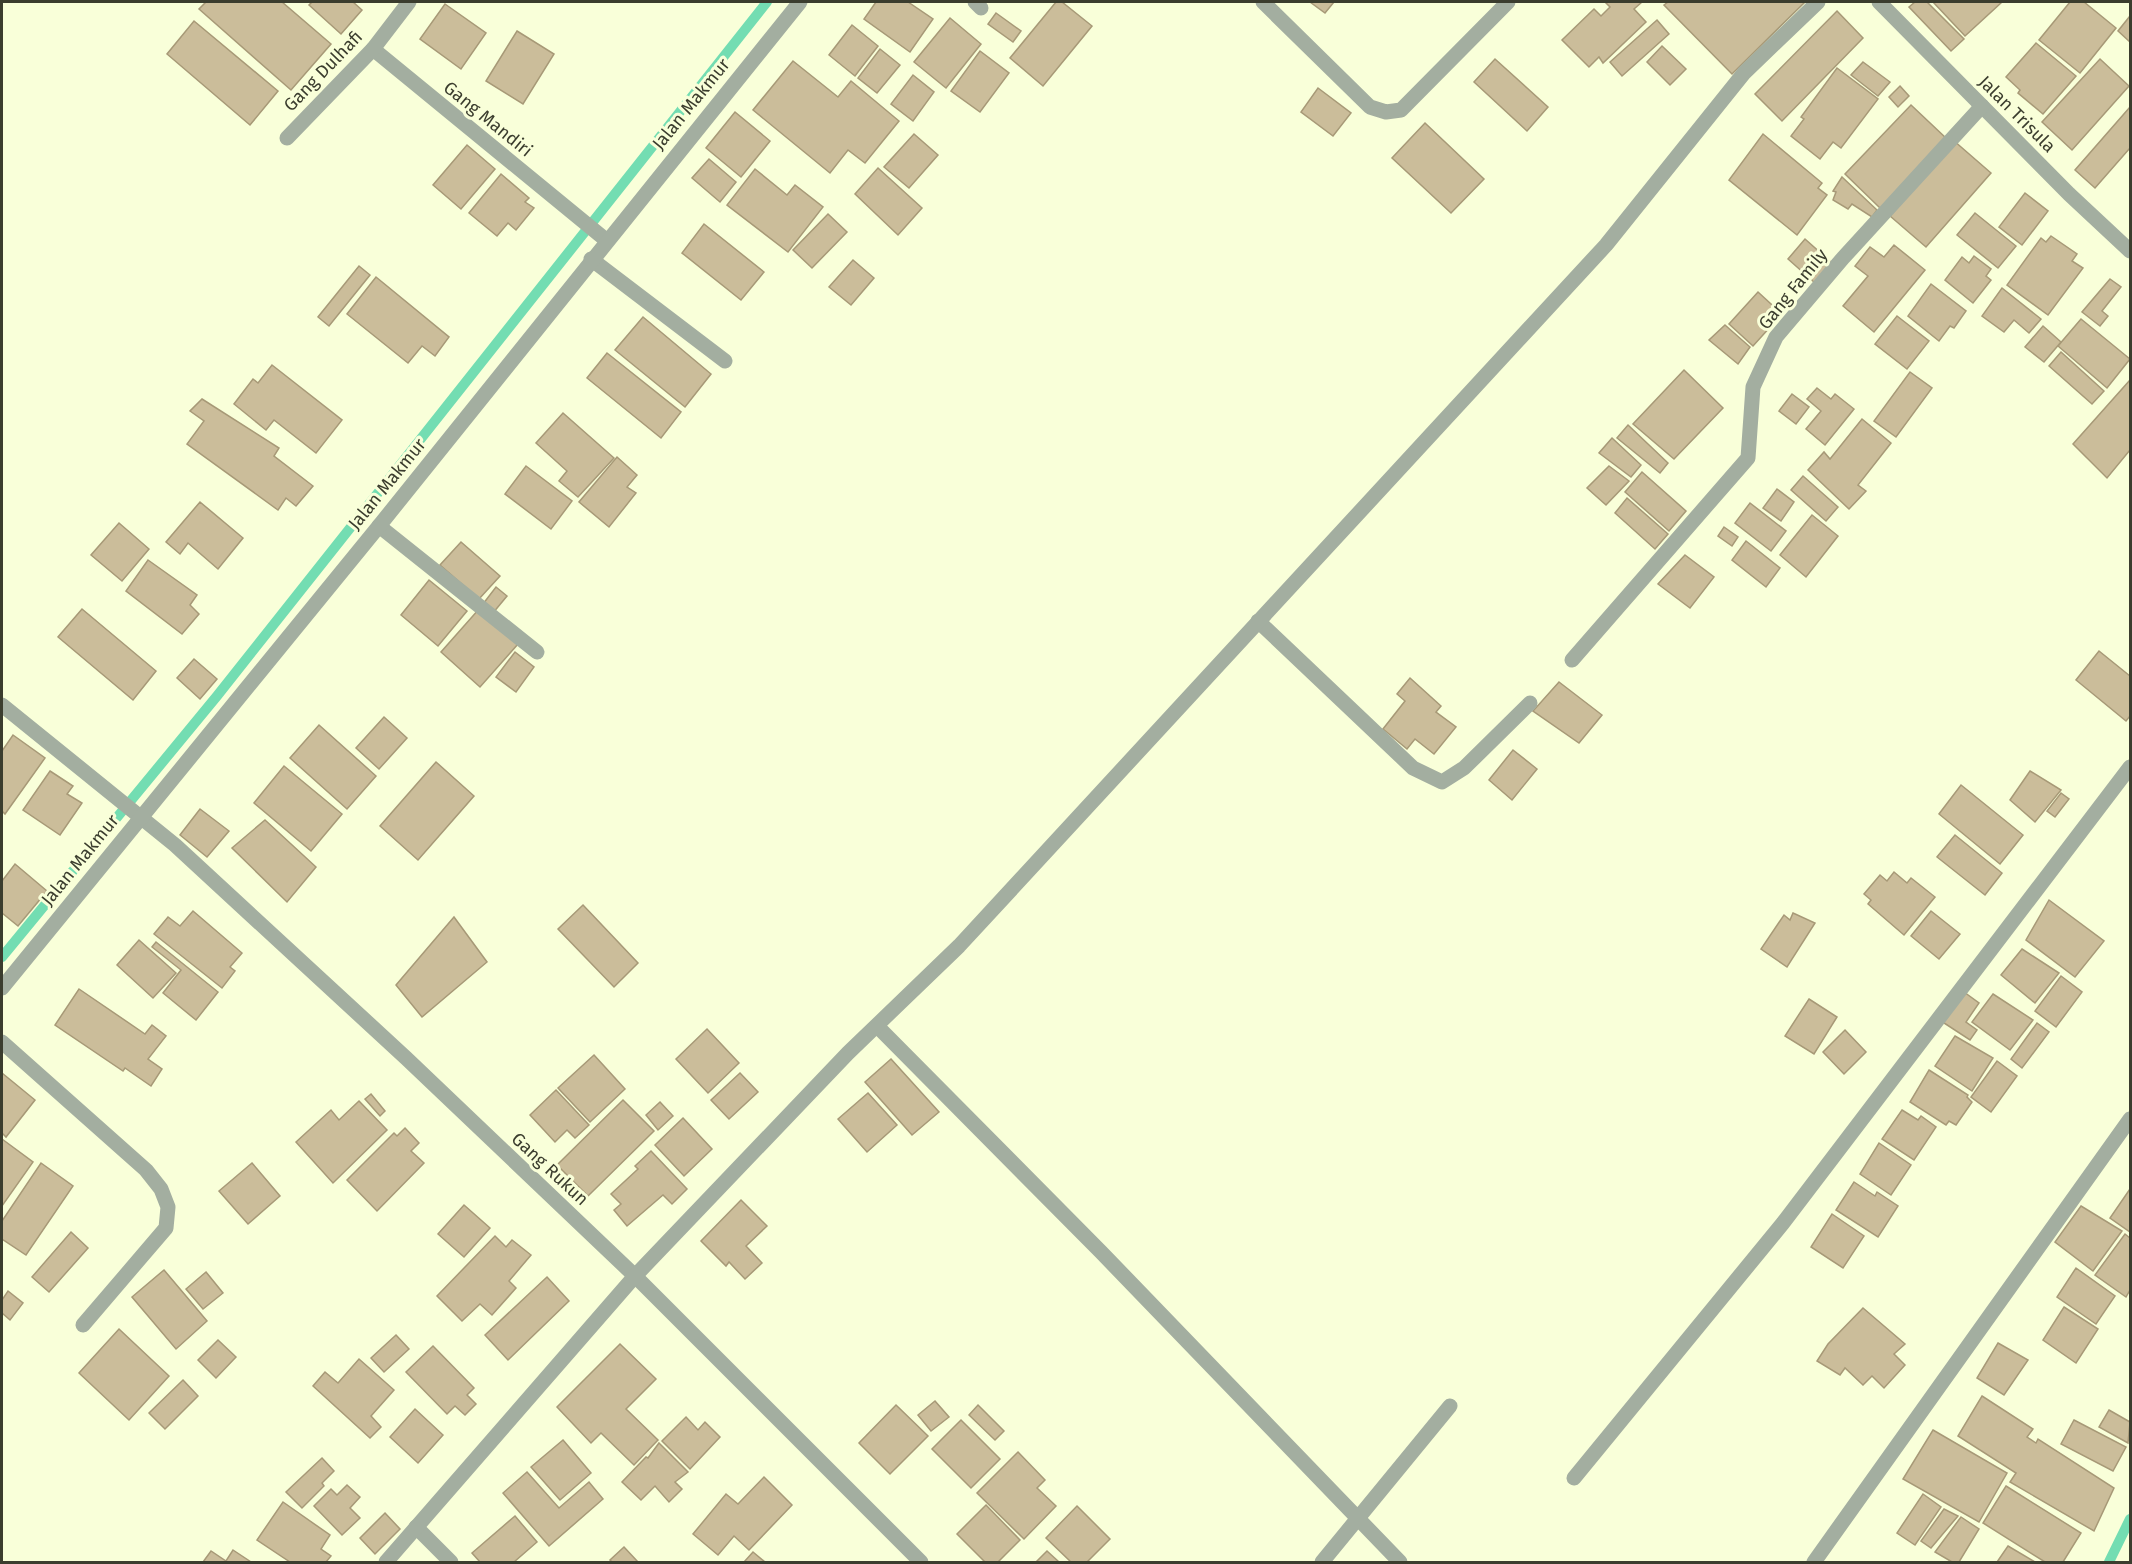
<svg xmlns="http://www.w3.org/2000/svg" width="2132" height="1564" viewBox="0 0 2132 1564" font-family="'Fira Sans',sans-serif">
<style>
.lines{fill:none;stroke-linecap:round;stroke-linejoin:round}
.stream{stroke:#73ddb2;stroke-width:10}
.building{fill:#cbbd9a;stroke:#a79977;stroke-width:1.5}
.minor{stroke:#a3aea0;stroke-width:15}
.labels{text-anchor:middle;stroke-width:6;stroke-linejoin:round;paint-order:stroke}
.street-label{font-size:18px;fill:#3b3d2e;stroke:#f9ffd9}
</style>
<rect width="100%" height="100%" fill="#f9ffd9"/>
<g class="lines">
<g class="stream">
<polyline points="2,957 217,696 767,2"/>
<polyline points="2109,1562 2130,1519"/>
</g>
</g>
<g class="building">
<polygon points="206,2 282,2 331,44 291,90 199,9"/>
<polygon points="312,2 353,2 362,10 341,34 309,5"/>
<polygon points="876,2 908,2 933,19 910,52 864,19"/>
<polygon points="1056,2 1062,2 1092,26 1043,86 1010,58"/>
<polygon points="1310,2 1334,2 1325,13"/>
<polygon points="1605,2 1642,2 1634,9 1646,22 1603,63 1599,57 1589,67 1562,40 1594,9 1601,16 1610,7"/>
<polygon points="1668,2 1805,2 1732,74 1664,5"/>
<polygon points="1915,2 1927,2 1964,39 1951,51 1909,7"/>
<polygon points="1933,2 2002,2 1965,36"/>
<polygon points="2070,2 2084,2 2116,28 2080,73 2039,40"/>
<polygon points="445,4 486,33 461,69 420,39"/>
<polygon points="1837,11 1863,38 1782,121 1755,94"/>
<polygon points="996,13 1021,31 1013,42 988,24"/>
<polygon points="2130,16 2130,42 2118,31"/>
<polygon points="950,18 981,44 946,88 914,62"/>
<polygon points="1657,20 1669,34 1622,76 1610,62"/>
<polygon points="194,21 278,91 250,125 167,54"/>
<polygon points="852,25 878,46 855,76 829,55"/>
<polygon points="517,31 554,54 523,104 486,81"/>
<polygon points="2036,43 2076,76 2043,114 2018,93 2020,90 2006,77"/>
<polygon points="1662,46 1686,69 1670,85 1647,62"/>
<polygon points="880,49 900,65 877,93 858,78"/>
<polygon points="980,51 1009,73 980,112 951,91"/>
<polygon points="1495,59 1548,107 1527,131 1474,82"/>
<polygon points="2100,59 2129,86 2072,150 2042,122"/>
<polygon points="793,61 838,97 851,81 899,121 865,163 848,150 830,173 753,110"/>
<polygon points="1863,62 1890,82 1878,96 1851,75"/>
<polygon points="1837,68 1878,99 1841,148 1833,142 1820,159 1791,136 1804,119 1801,117"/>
<polygon points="913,75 934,92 913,121 891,104"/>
<polygon points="1900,86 1909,96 1898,107 1889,97"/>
<polygon points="1318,88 1351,113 1333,136 1301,112"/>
<polygon points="1911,105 1947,139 1881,209 1845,174"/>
<polygon points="2130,107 2130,148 2095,188 2075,170"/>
<polygon points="735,112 770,141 741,177 706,148"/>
<polygon points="1425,123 1484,179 1451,213 1392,158"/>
<polygon points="914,134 938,155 909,188 884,167"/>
<polygon points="1763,134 1822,183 1818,188 1827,195 1797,235 1729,180"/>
<polygon points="1953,140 1991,173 1926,247 1890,216"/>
<polygon points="467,145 495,169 461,209 433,185"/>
<polygon points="709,159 736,182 720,202 692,178"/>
<polygon points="878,168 922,208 898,235 855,194"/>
<polygon points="755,169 787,195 795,185 823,207 788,252 727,205"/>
<polygon points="501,174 529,198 525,202 534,208 516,230 508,223 497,236 469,213"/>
<polygon points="1842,177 1877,210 1872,217 1852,204 1848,209 1833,200 1836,192 1833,191"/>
<polygon points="2025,193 2048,211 2022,245 1999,227"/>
<polygon points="1975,213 2016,246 1998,268 1957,235"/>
<polygon points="828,214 847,232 812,268 793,250"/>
<polygon points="704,224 764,272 741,300 682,253"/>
<polygon points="2051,236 2077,254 2072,261 2083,268 2048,315 2007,285 2041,238 2046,242"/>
<polygon points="1805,239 1832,263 1815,283 1788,259"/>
<polygon points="1894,245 1925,270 1874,332 1843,306 1868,276 1855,266 1870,247 1884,257"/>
<polygon points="1974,256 1991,269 1986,276 1991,280 1973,303 1945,280 1962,257 1969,263"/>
<polygon points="853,260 874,278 851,305 829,287"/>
<polygon points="359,266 370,275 329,326 318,317"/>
<polygon points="376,277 449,337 435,356 422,346 408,363 347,314"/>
<polygon points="2110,279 2121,287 2102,311 2108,316 2100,326 2082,312"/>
<polygon points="1931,284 1966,311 1954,328 1950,326 1939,341 1908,316"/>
<polygon points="2002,288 2041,319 2029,333 2014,320 2004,332 1982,316"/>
<polygon points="1758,292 1782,314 1753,346 1729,324"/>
<polygon points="1897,316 1929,341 1907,369 1875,344"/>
<polygon points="643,317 711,374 685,407 615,350"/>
<polygon points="2081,319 2130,359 2107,388 2058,346"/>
<polygon points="1725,325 1750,347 1738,364 1709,340"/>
<polygon points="2043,326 2061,342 2044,362 2025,347"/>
<polygon points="2061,352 2104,391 2092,404 2049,366"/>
<polygon points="607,353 681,412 661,438 587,378"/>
<polygon points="272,365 342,420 316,453 274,420 266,430 234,404 253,379 258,383"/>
<polygon points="1684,370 1723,408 1674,459 1633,424"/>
<polygon points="1910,372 1932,388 1896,437 1874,421"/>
<polygon points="2130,380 2130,450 2107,478 2073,444"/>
<polygon points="1817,388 1831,399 1835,394 1854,409 1825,445 1806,429 1821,411 1807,399"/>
<polygon points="1792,394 1809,407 1796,424 1779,411"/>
<polygon points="202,399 279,448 274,456 313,486 296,506 286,498 278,510 187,444 204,421 190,411"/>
<polygon points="563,413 614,458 578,497 559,481 567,471 536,443"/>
<polygon points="1862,419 1891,443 1858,485 1866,491 1849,509 1808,470 1824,452 1830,459"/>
<polygon points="1628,425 1668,463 1660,473 1617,438"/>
<polygon points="1612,438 1641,465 1631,477 1599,453"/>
<polygon points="617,457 637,475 627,487 636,493 609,527 579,502"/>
<polygon points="526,466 572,501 551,529 505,494"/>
<polygon points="1609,466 1629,481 1606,505 1587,488"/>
<polygon points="1642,472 1686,511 1669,531 1625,492"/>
<polygon points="1803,476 1838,507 1826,521 1791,490"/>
<polygon points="1777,489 1794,502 1781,521 1763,508"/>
<polygon points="1627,498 1668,534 1655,549 1615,513"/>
<polygon points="200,502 243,538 218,569 188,543 180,554 166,542"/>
<polygon points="1750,503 1786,531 1771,551 1735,523"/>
<polygon points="1812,515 1838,536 1806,577 1780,555"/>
<polygon points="119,523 149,549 122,581 91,555"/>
<polygon points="1724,527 1738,537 1732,546 1718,536"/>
<polygon points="1746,541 1780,568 1766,587 1732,560"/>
<polygon points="461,542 500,576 479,599 440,565"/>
<polygon points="1685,555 1714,577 1690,608 1658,584"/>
<polygon points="148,560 197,595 190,605 199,614 182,634 126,591"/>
<polygon points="429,580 467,611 438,646 401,615"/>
<polygon points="496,587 507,596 493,613 483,604"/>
<polygon points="82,609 156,671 133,700 58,637"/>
<polygon points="479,609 518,644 480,687 441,652"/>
<polygon points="2099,651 2130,676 2130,716 2126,721 2076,680"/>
<polygon points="515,652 534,667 516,692 496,677"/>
<polygon points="194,659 217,679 200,699 177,678"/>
<polygon points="1410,678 1441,706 1436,712 1456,727 1434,754 1415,739 1407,749 1383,729 1405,701 1397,694"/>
<polygon points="1559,682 1602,715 1579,743 1533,711"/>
<polygon points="384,717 407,738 379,769 356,748"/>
<polygon points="319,725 376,776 347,809 290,758"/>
<polygon points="13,735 45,758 5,814 2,811 2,751"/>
<polygon points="1513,750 1537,769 1512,800 1489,780"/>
<polygon points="436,762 474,796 418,860 380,826"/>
<polygon points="284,766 342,814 311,851 254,803"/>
<polygon points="50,771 73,786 67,794 82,803 60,835 23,810"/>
<polygon points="2030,771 2061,790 2035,822 2010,800"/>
<polygon points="1961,785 2023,835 2000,864 1939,814"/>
<polygon points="2061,793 2069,799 2055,817 2047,811"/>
<polygon points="200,809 229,831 207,857 180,835"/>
<polygon points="265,820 316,867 287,902 232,848"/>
<polygon points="1955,835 2002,873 1985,895 1937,857"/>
<polygon points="15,864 47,891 18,926 2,913 2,881"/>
<polygon points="1894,872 1907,883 1911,878 1935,897 1904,935 1868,904 1871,900 1864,894 1880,875 1887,881"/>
<polygon points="2049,900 2104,941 2075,977 2026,940"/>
<polygon points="583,905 638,963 614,987 558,929"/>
<polygon points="193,911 242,953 230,967 235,971 222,988 154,934 168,917 180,926"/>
<polygon points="1931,911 1960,934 1939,959 1911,936"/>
<polygon points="1793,913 1815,923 1787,967 1761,949 1784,915 1790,920"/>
<polygon points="454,917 487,962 422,1017 396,985"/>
<polygon points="139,940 176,973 153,998 117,965"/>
<polygon points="156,942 218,992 196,1020 163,993 181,970 152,947"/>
<polygon points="2022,949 2059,973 2035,1003 2001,975"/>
<polygon points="2061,976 2082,992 2056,1027 2035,1011"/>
<polygon points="79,989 145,1034 152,1025 166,1036 148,1059 162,1069 151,1086 125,1068 123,1071 55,1025"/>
<polygon points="1964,992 1979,1003 1966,1022 1977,1030 1970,1040 1941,1021"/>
<polygon points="1993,994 2033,1020 2010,1050 1972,1022"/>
<polygon points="1809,999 1837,1017 1814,1054 1785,1036"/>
<polygon points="2037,1023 2049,1032 2022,1068 2011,1059"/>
<polygon points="707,1029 739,1063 708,1093 676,1059"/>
<polygon points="1845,1030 1866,1052 1844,1074 1823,1052"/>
<polygon points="1955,1036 1993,1058 1972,1091 1935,1066"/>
<polygon points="594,1055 625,1089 590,1122 558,1088"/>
<polygon points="891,1059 939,1112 912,1135 865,1082"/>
<polygon points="1997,1061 2017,1076 1991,1112 1971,1097"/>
<polygon points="1929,1070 1968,1095 1967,1097 1972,1102 1956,1125 1949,1121 1946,1125 1910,1102"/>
<polygon points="2,1073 35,1100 6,1137 2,1133"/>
<polygon points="740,1073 758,1092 729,1119 711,1100"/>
<polygon points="556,1090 589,1125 575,1138 567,1130 555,1142 530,1115"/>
<polygon points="868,1093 897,1125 867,1152 838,1119"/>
<polygon points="371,1094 385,1111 380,1116 365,1099"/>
<polygon points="623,1100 654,1131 588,1196 557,1165"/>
<polygon points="359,1101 387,1130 333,1183 296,1142 331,1110 339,1120"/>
<polygon points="660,1102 673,1116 658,1130 646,1115"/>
<polygon points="1902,1110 1918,1120 1921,1116 1936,1127 1914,1160 1882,1139"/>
<polygon points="683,1118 712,1149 684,1176 655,1145"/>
<polygon points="405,1128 419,1143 411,1151 424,1163 377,1211 347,1180 394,1133 397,1136"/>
<polygon points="2,1139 33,1162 2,1206"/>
<polygon points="1879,1143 1911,1165 1891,1195 1860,1174"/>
<polygon points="651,1151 687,1189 672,1204 663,1195 627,1226 614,1210 621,1204 611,1194 638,1169 635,1166"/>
<polygon points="41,1163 73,1186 26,1255 2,1239 2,1221"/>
<polygon points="252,1163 280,1196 248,1224 219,1191"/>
<polygon points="1854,1182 1875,1196 1877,1192 1898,1206 1878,1237 1836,1210"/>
<polygon points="2130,1189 2130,1232 2110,1218"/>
<polygon points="741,1200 767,1226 746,1246 762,1263 745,1279 729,1262 726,1266 701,1241"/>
<polygon points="464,1205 490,1228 464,1257 438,1234"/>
<polygon points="2081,1206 2122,1231 2093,1271 2055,1242"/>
<polygon points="1832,1214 1864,1236 1843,1268 1811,1247"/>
<polygon points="71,1232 88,1248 49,1292 32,1277"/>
<polygon points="2125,1234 2130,1238 2130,1290 2126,1297 2095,1275"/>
<polygon points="495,1236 506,1247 512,1240 531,1255 509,1281 516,1288 492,1315 480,1304 462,1321 437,1296"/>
<polygon points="2076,1268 2115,1296 2096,1324 2057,1297"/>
<polygon points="164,1270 207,1321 176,1349 132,1297"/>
<polygon points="206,1272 223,1293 203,1309 186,1289"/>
<polygon points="547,1277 569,1301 508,1360 485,1335"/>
<polygon points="8,1291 23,1303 10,1320 2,1313 2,1300"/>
<polygon points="2064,1307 2098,1329 2076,1363 2043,1340"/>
<polygon points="1863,1308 1905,1344 1894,1354 1905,1365 1884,1388 1872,1376 1863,1385 1845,1368 1840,1375 1817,1361 1828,1344"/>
<polygon points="119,1329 169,1376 129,1420 79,1373"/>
<polygon points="396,1335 409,1349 384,1372 371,1358"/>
<polygon points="218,1340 236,1357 216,1378 198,1360"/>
<polygon points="1998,1343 2028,1360 2004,1395 1977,1378"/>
<polygon points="620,1344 656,1379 626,1409 658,1440 634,1465 601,1433 591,1443 557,1407"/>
<polygon points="433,1346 474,1388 467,1395 476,1404 465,1415 455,1406 447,1414 406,1372"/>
<polygon points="359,1359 394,1390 371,1416 381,1427 370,1438 313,1386 325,1372 338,1383"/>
<polygon points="183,1380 198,1396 165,1429 149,1413"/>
<polygon points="1982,1396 2033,1429 2027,1437 2036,1443 2038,1439 2114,1488 2094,1531 2010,1482 2016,1473 1958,1436"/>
<polygon points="935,1401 949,1417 931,1431 918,1415"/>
<polygon points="896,1405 928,1436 890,1474 859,1443"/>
<polygon points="978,1405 1004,1431 995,1440 969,1415"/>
<polygon points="415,1409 443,1435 418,1463 390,1437"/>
<polygon points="2109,1410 2130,1422 2128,1443 2099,1427"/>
<polygon points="686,1417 698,1430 705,1422 720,1437 690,1469 662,1441"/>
<polygon points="961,1420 1000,1459 971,1488 932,1449"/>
<polygon points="2074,1420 2126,1447 2113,1471 2061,1444"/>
<polygon points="1933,1430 2007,1473 1979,1522 1903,1479"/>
<polygon points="563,1440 591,1473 560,1500 531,1467"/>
<polygon points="659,1443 688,1472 675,1482 682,1489 669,1502 655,1486 641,1500 622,1482 646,1457 648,1458"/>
<polygon points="1018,1452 1045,1480 1037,1488 1056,1506 1024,1539 977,1493"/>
<polygon points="322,1458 334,1471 322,1483 324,1486 302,1508 286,1492"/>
<polygon points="527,1472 559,1508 589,1482 603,1499 549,1546 503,1493"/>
<polygon points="764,1477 792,1505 749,1550 734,1536 718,1555 693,1534 726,1494 738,1504"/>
<polygon points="347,1485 360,1497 350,1508 360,1518 342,1535 314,1506 331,1489 337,1495"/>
<polygon points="2006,1486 2081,1533 2063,1562 2045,1562 1983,1523"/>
<polygon points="1923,1494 1941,1507 1915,1545 1897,1533"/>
<polygon points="283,1502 330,1535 321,1549 331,1556 326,1562 290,1562 257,1540"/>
<polygon points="986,1505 1020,1540 998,1562 985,1562 957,1534"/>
<polygon points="1077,1506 1110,1539 1087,1562 1071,1562 1046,1538"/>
<polygon points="1944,1509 1958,1516 1931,1548 1921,1541"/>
<polygon points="385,1513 400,1529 375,1554 360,1538"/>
<polygon points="515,1516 537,1542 514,1562 480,1562 472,1553"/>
<polygon points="1961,1517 1979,1529 1959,1562 1952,1562 1935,1552"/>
<polygon points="2008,1546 2035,1562 1997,1562"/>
<polygon points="624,1547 638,1562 612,1562 610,1560"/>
<polygon points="233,1550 251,1562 203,1562 211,1551 226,1561"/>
<polygon points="1047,1551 1059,1562 1036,1562"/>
<polygon points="753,1552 765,1562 744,1562"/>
</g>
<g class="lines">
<g class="minor">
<polyline points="975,2 981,8"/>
<polyline points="1263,2 1370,107 1386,112 1401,110 1508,2"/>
<polyline points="1879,2 2069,194 2130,251"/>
<polyline points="373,49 606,240"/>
<polyline points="287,138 373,49 409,2"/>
<polyline points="591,259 725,361"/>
<polyline points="379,526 537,652"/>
<polyline points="1258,621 1413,768 1442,782 1464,768 1530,703"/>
<polyline points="1572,660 1748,458 1753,387 1776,337 1843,258 1982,106"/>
<polyline points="2,705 175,845 406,1058 635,1276 921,1562"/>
<polyline points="2,988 379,526 800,2"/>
<polyline points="878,1027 1101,1252 1400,1562"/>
<polyline points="2,1042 146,1170 161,1189 168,1207 166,1228 83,1325"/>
<polyline points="1574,1478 1783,1223 2130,767"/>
<polyline points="416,1527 451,1562"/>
<polyline points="386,1562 635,1276 848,1053 959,946 1606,245 1744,73 1818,2"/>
<polyline points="1322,1562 1450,1406"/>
<polyline points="1814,1562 2130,1119"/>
</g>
</g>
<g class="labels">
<g class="street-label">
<text transform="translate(323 71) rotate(-46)" y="6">Gang Dulhafi</text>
<text transform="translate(691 104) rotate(-51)" y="6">Jalan Makmur</text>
<text transform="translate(2017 114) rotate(45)" y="6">Jalan Trisula</text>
<text transform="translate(488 119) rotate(39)" y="6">Gang Mandiri</text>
<text transform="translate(1793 289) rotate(-51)" y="6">Gang Family</text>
<text transform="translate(387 484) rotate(-51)" y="6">Jalan Makmur</text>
<text transform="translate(80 860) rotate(-51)" y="6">Jalan Makmur</text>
<text transform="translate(550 1169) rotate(43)" y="6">Gang Rukun</text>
</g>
</g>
<rect width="2132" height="1564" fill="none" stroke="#3b3d2e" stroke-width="6"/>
</svg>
